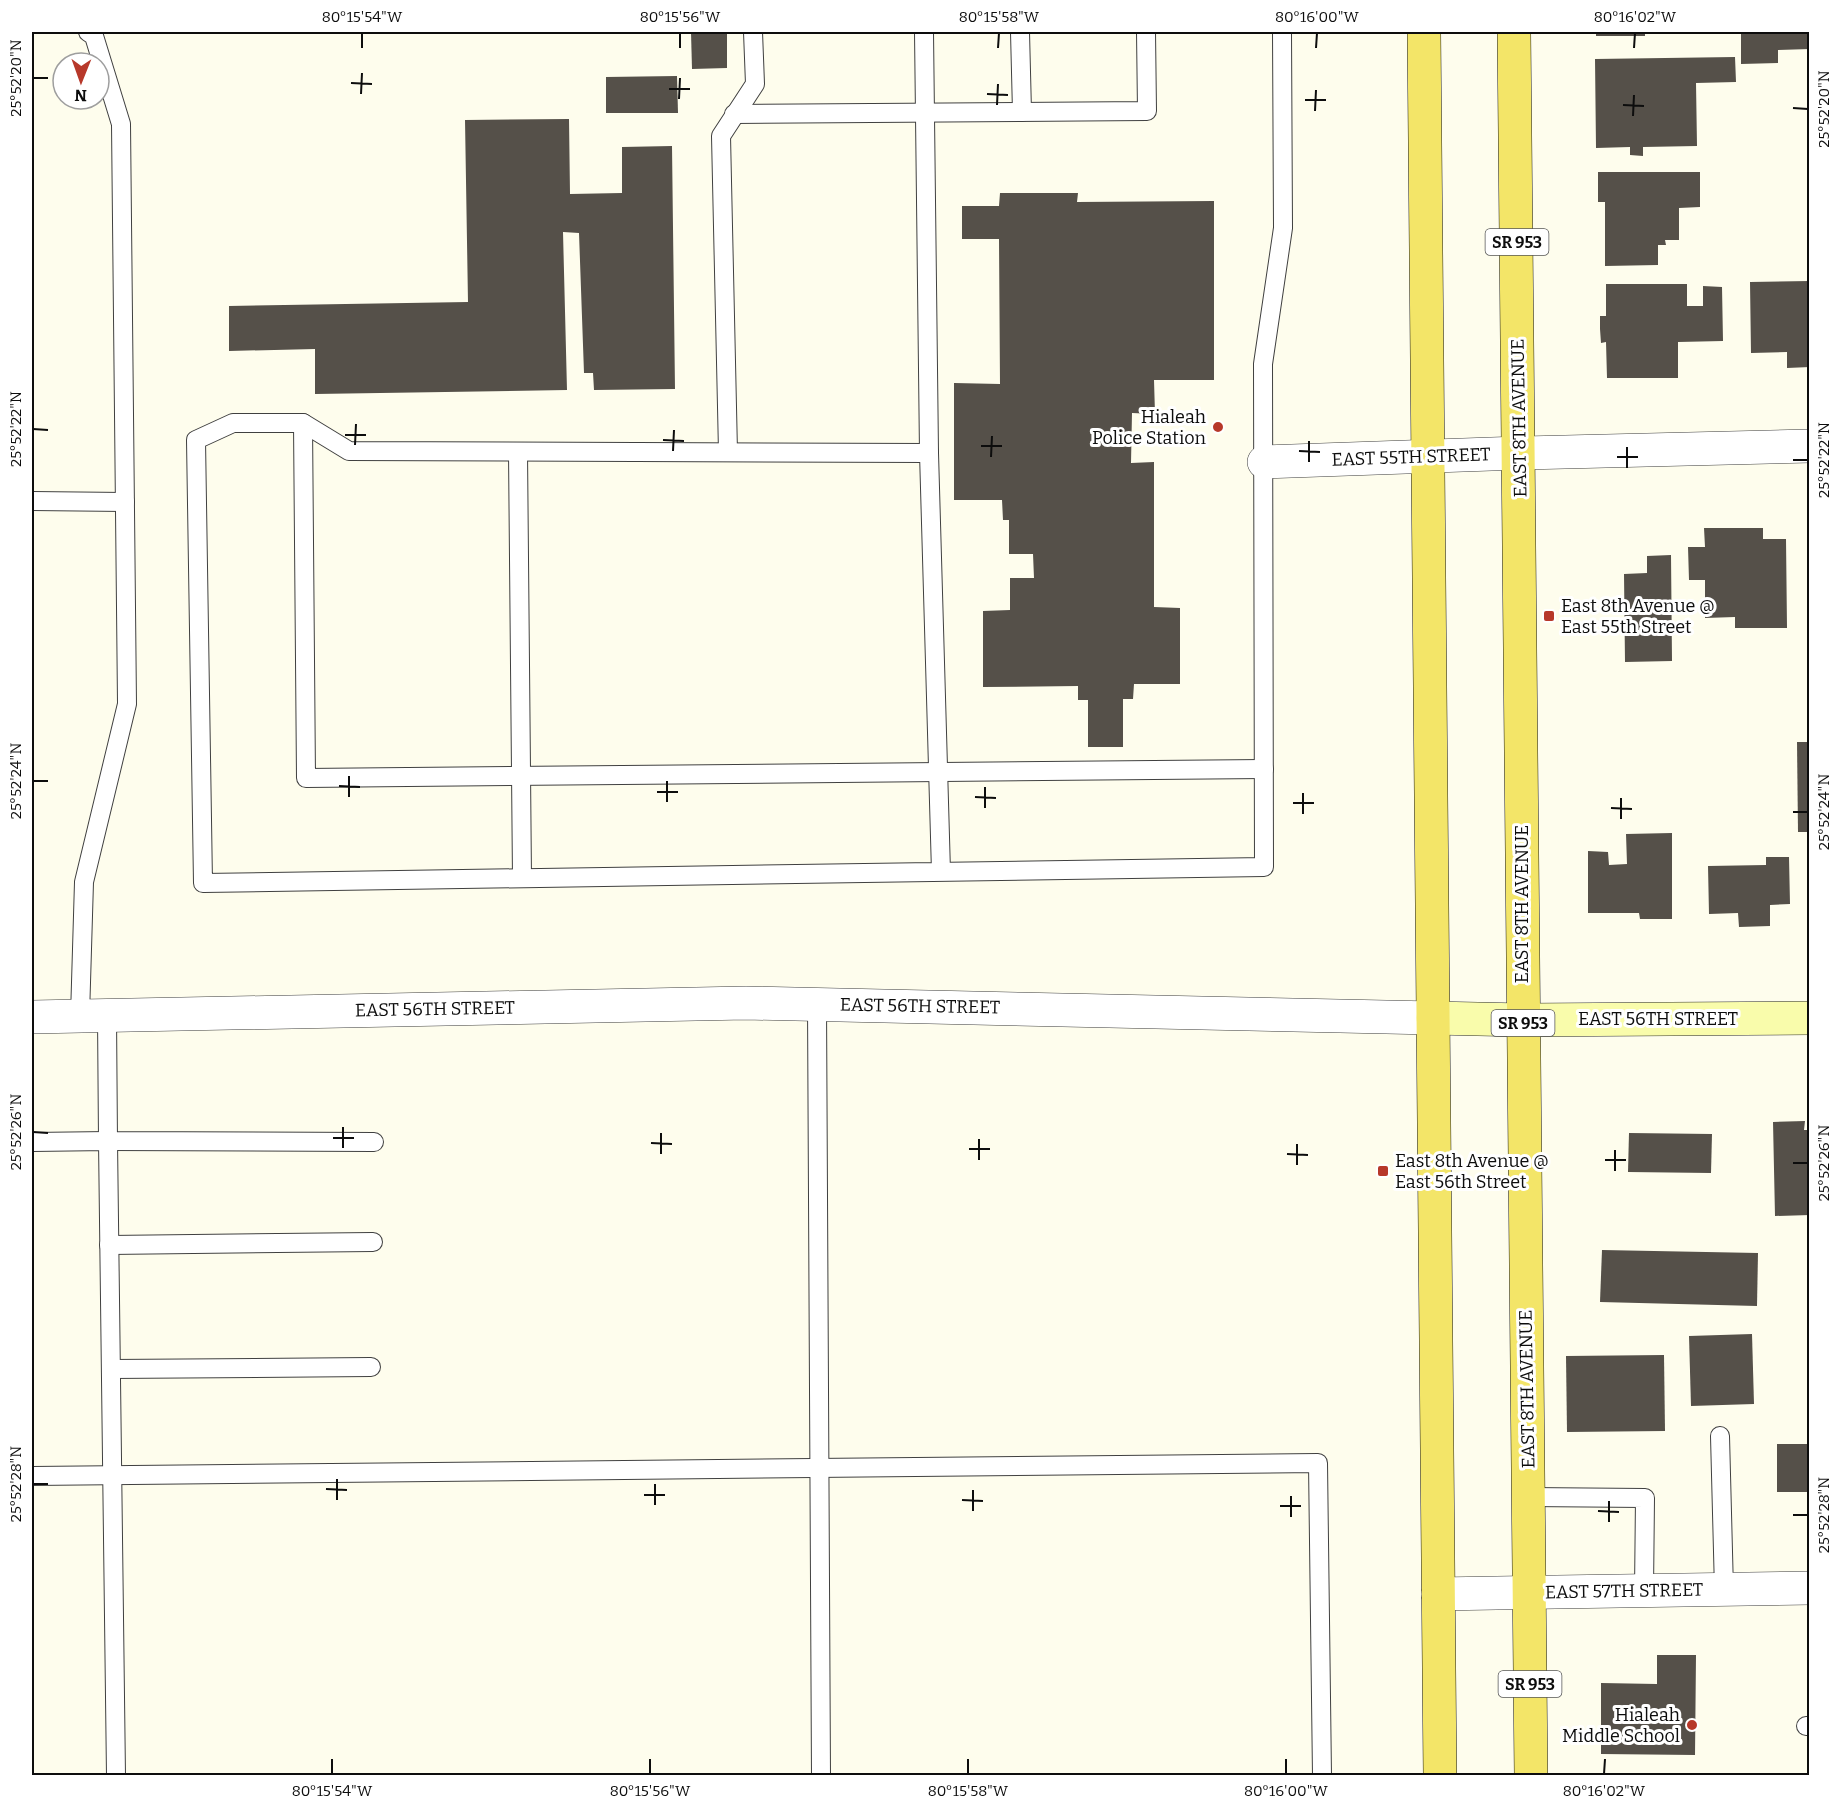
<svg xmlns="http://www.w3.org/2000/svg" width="1841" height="1807" viewBox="0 0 1841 1807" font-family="Bitter,serif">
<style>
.building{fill:#555049}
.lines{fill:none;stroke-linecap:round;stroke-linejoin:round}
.lane-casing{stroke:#404040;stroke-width:20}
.street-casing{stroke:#404040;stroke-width:34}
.secondary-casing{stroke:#2f2f2f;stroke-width:34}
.primary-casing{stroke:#1e1e1e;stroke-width:34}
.lane{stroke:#fff;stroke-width:18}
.street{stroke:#fff;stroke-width:33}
.secondary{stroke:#f9fcab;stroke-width:33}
.primary{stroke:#f3e568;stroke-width:33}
.ticks{fill:none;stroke:#0d0d0d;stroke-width:2}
.poi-dot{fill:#b7382a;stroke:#fff;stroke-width:2}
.labels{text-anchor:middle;stroke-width:6;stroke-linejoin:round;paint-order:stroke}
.shield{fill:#fff;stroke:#565656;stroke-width:1.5}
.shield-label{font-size:16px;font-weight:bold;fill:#0d0d0d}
.poi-label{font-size:18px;fill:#0d0d0d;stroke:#fff;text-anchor:end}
.street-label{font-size:18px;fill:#0d0d0d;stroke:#fff}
.neatline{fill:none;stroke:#0d0d0d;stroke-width:2}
.ticks-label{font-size:15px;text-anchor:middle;fill:#0d0d0d}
</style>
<rect width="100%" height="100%" fill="#fefded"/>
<g class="building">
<polygon points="691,32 727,32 727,68 692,69"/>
<rect x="1596" y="32" width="49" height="4"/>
<polygon points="1741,32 1810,32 1810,49 1778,50 1778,63 1741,64"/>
<polygon points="1735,57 1736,82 1696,83 1697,146 1643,147 1643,156 1630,155 1630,147 1596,148 1595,59"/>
<polygon points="677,76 678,113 606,113 606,77"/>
<polygon points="569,119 570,194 622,193 622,147 672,146 675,389 594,390 593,373 584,373 579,233 563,232 567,390 315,394 315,349 229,351 229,306 468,302 465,120"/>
<polygon points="1598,172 1700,172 1700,207 1679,208 1679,240 1665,240 1666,245 1658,245 1658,265 1605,266 1605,202 1598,202"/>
<polygon points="1000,193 1078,193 1077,202 1214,201 1214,380 1154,380 1155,414 1132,413 1131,463 1154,462 1154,607 1180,608 1180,684 1134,684 1133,699 1123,699 1123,747 1088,747 1088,700 1078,700 1078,686 983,687 983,611 1010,610 1010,578 1034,578 1033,554 1009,554 1009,520 1003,520 1002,500 954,500 954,383 1000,384 999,239 962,239 962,206 999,206"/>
<polygon points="1810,281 1810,367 1787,368 1787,352 1751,353 1750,282"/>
<polygon points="1606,284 1687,284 1687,306 1703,306 1703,286 1722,287 1723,341 1678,342 1678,378 1607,378 1606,342 1601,343 1600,329 1600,316 1606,316"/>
<polygon points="1704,528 1763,528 1763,539 1786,539 1787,628 1735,628 1735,617 1705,618 1705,580 1689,580 1688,547 1705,547"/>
<polygon points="1671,555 1672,661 1625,662 1624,574 1647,573 1647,556"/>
<polygon points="1797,742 1810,742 1810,832 1798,832"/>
<polygon points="1672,833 1672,919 1640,919 1639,913 1588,913 1588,851 1608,852 1609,865 1627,864 1626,834"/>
<polygon points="1766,857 1789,857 1790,904 1770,905 1770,926 1739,927 1738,913 1709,914 1708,866 1766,865"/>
<polygon points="1805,1121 1804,1130 1810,1130 1810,1215 1775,1216 1773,1122"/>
<polygon points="1629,1133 1712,1134 1711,1173 1628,1172"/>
<polygon points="1602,1250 1758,1253 1757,1306 1600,1302"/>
<polygon points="1752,1334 1754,1404 1691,1406 1689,1336"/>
<polygon points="1664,1355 1665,1431 1567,1432 1566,1356"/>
<polygon points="1777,1444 1810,1444 1810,1509 1807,1509 1807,1492 1777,1492"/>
<polygon points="1657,1655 1696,1655 1695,1755 1601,1754 1601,1683 1657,1684"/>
</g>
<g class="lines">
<defs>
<g id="lane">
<polyline points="924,32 929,453"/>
<polyline points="1020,32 1022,112"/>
<polyline points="734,114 1147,111 1146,32"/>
<polyline points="303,423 306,778 1264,769"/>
<polyline points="518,452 522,878"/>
<polyline points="728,452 721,136 755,84 753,32"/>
<polyline points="32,501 125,502"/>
<polyline points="941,872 929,453 349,451 303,423 233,423 196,440 203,883 1264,867 1263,364 1283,228 1282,32"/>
<polyline points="817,1004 821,1776"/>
<polyline points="80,1016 84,882 127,704 121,124 94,36 88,32"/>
<polyline points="107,1016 108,1141 374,1142"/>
<polyline points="32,1142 108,1141 116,1776"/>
<polyline points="109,1245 373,1242"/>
<polyline points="111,1369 371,1367"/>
<polyline points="1720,1436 1724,1590"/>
<polyline points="32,1476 1318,1463 1322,1776"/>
<polyline points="1528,1497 1645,1498 1644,1591"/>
<polyline points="1806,1726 1810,1726"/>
</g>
<g id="street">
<polyline points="1264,462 1520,453 1810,446"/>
<polyline points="32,1017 746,1003 1433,1018"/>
<polyline points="1438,1594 1810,1588"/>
</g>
<polyline id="secondary" points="1433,1018 1523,1020 1810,1018"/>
<g id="primary">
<polyline points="1424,32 1440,1776"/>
<polyline points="1514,32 1531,1776"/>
</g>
</defs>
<use href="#lane" class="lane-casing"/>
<use href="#street" class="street-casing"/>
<use href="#secondary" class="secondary-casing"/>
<use href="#primary" class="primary-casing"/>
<use href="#lane" class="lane"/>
<use href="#street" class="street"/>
<use href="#secondary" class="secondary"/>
<use href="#primary" class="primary"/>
</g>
<path class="ticks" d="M362,48V33M680,48V33M998,48L999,33M1316,48L1317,33M1634,48L1635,33M33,78H48M351,83L372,84M669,89H690M361,94L362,73M987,94L1008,95M679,99L680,78M1305,100H1326M997,105L998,84M1623,105L1644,106M1793,108L1808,109M1315,111L1316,90M1633,116L1634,95M33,429L48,430M345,435H366M663,440L684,441M355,445L356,424M981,446H1002M673,451L674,430M1299,451L1320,452M991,457L992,436M1617,457H1638M1793,460H1808M1309,462V441M1627,468V447M33,781H48M339,786L360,787M657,792H678M349,797V776M975,797L996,798M667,802V781M1293,803H1314M985,808V787M1611,808L1632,809M1793,812H1808M1303,814V793M1621,819V798M33,1132L48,1133M333,1138H354M651,1143L672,1144M343,1148V1127M969,1149H990M661,1154V1133M1287,1154L1308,1155M979,1160V1139M1605,1160H1626M1793,1163H1808M1297,1165V1144M1615,1171V1150M33,1484H48M326,1489L347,1490M644,1495H665M337,1500V1479M962,1500L983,1501M655,1505V1484M1280,1506H1301M973,1511V1490M1598,1511L1619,1512M1793,1515H1808M1291,1517V1496M1609,1522V1501M332,1774V1759M650,1774V1759M968,1774V1759M1286,1774V1759M1604,1774L1605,1759"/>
<g class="poi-dot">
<circle cx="1218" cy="427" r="6"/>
<rect x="1543" y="610" width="12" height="12" rx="3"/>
<rect x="1377" y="1165" width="12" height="12" rx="3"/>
<circle cx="1692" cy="1725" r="6"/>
</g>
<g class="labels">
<g class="shield">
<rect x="1485.5" y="229" width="63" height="26" rx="4.5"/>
<rect x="1491.5" y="1010" width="63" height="26" rx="4.5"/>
<rect x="1498.5" y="1671" width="63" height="26" rx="4.5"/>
</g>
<g class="shield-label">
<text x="1517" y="248">SR 953</text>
<text x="1523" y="1029">SR 953</text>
<text x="1530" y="1690">SR 953</text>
</g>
<g class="poi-label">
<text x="1206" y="423">Hialeah<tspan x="1206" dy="21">Police Station</tspan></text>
<text x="1561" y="612" text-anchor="start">East 8th Avenue @<tspan x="1561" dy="21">East 55th Street</tspan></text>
<text x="1395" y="1167" text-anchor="start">East 8th Avenue @<tspan x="1395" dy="21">East 56th Street</tspan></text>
<text x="1680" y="1721">Hialeah<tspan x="1680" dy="21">Middle School</tspan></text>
</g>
<g class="street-label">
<text transform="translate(1519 418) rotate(-91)" y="6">EAST 8TH AVENUE</text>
<text transform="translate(1411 457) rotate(-2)" y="6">EAST 55TH STREET</text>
<text transform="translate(1522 904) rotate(-90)" y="6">EAST 8TH AVENUE</text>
<text transform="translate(920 1006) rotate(1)" y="6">EAST 56TH STREET</text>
<text transform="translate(435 1009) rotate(-1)" y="6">EAST 56TH STREET</text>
<text x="1658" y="1025">EAST 56TH STREET</text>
<text transform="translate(1527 1389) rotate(-91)" y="6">EAST 8TH AVENUE</text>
<text transform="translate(1624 1591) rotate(-1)" y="6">EAST 57TH STREET</text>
</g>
</g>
<rect width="1841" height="1807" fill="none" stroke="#ffffff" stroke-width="66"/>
<g transform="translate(81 81) rotate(181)"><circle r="28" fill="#ffffff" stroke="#9e9e9e" stroke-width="1.5"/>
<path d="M0-4.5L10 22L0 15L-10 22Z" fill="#b7382a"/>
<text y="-9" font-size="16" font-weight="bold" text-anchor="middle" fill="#0d0d0d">N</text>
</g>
<rect x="33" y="33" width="1775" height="1741" class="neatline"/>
<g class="ticks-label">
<text x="362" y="22">80°15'54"W</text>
<text x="680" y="22">80°15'56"W</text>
<text x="999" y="22">80°15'58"W</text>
<text x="1317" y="22">80°16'00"W</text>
<text x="1635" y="22">80°16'02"W</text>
<text transform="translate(16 78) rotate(-90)" y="5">25°52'20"N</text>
<text transform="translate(1824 109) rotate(-90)" y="5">25°52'20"N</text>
<text transform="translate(16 429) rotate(-90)" y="5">25°52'22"N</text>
<text transform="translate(1824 460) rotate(-90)" y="5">25°52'22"N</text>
<text transform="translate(16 781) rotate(-90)" y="5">25°52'24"N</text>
<text transform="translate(1824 812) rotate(-90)" y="5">25°52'24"N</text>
<text transform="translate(16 1132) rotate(-90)" y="5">25°52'26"N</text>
<text transform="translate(1824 1163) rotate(-90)" y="5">25°52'26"N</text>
<text transform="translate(16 1484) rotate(-90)" y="5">25°52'28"N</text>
<text transform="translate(1824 1515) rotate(-90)" y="5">25°52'28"N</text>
<text x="332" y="1796">80°15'54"W</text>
<text x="650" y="1796">80°15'56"W</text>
<text x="968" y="1796">80°15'58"W</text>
<text x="1286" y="1796">80°16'00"W</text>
<text x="1604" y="1796">80°16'02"W</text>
</g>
</svg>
